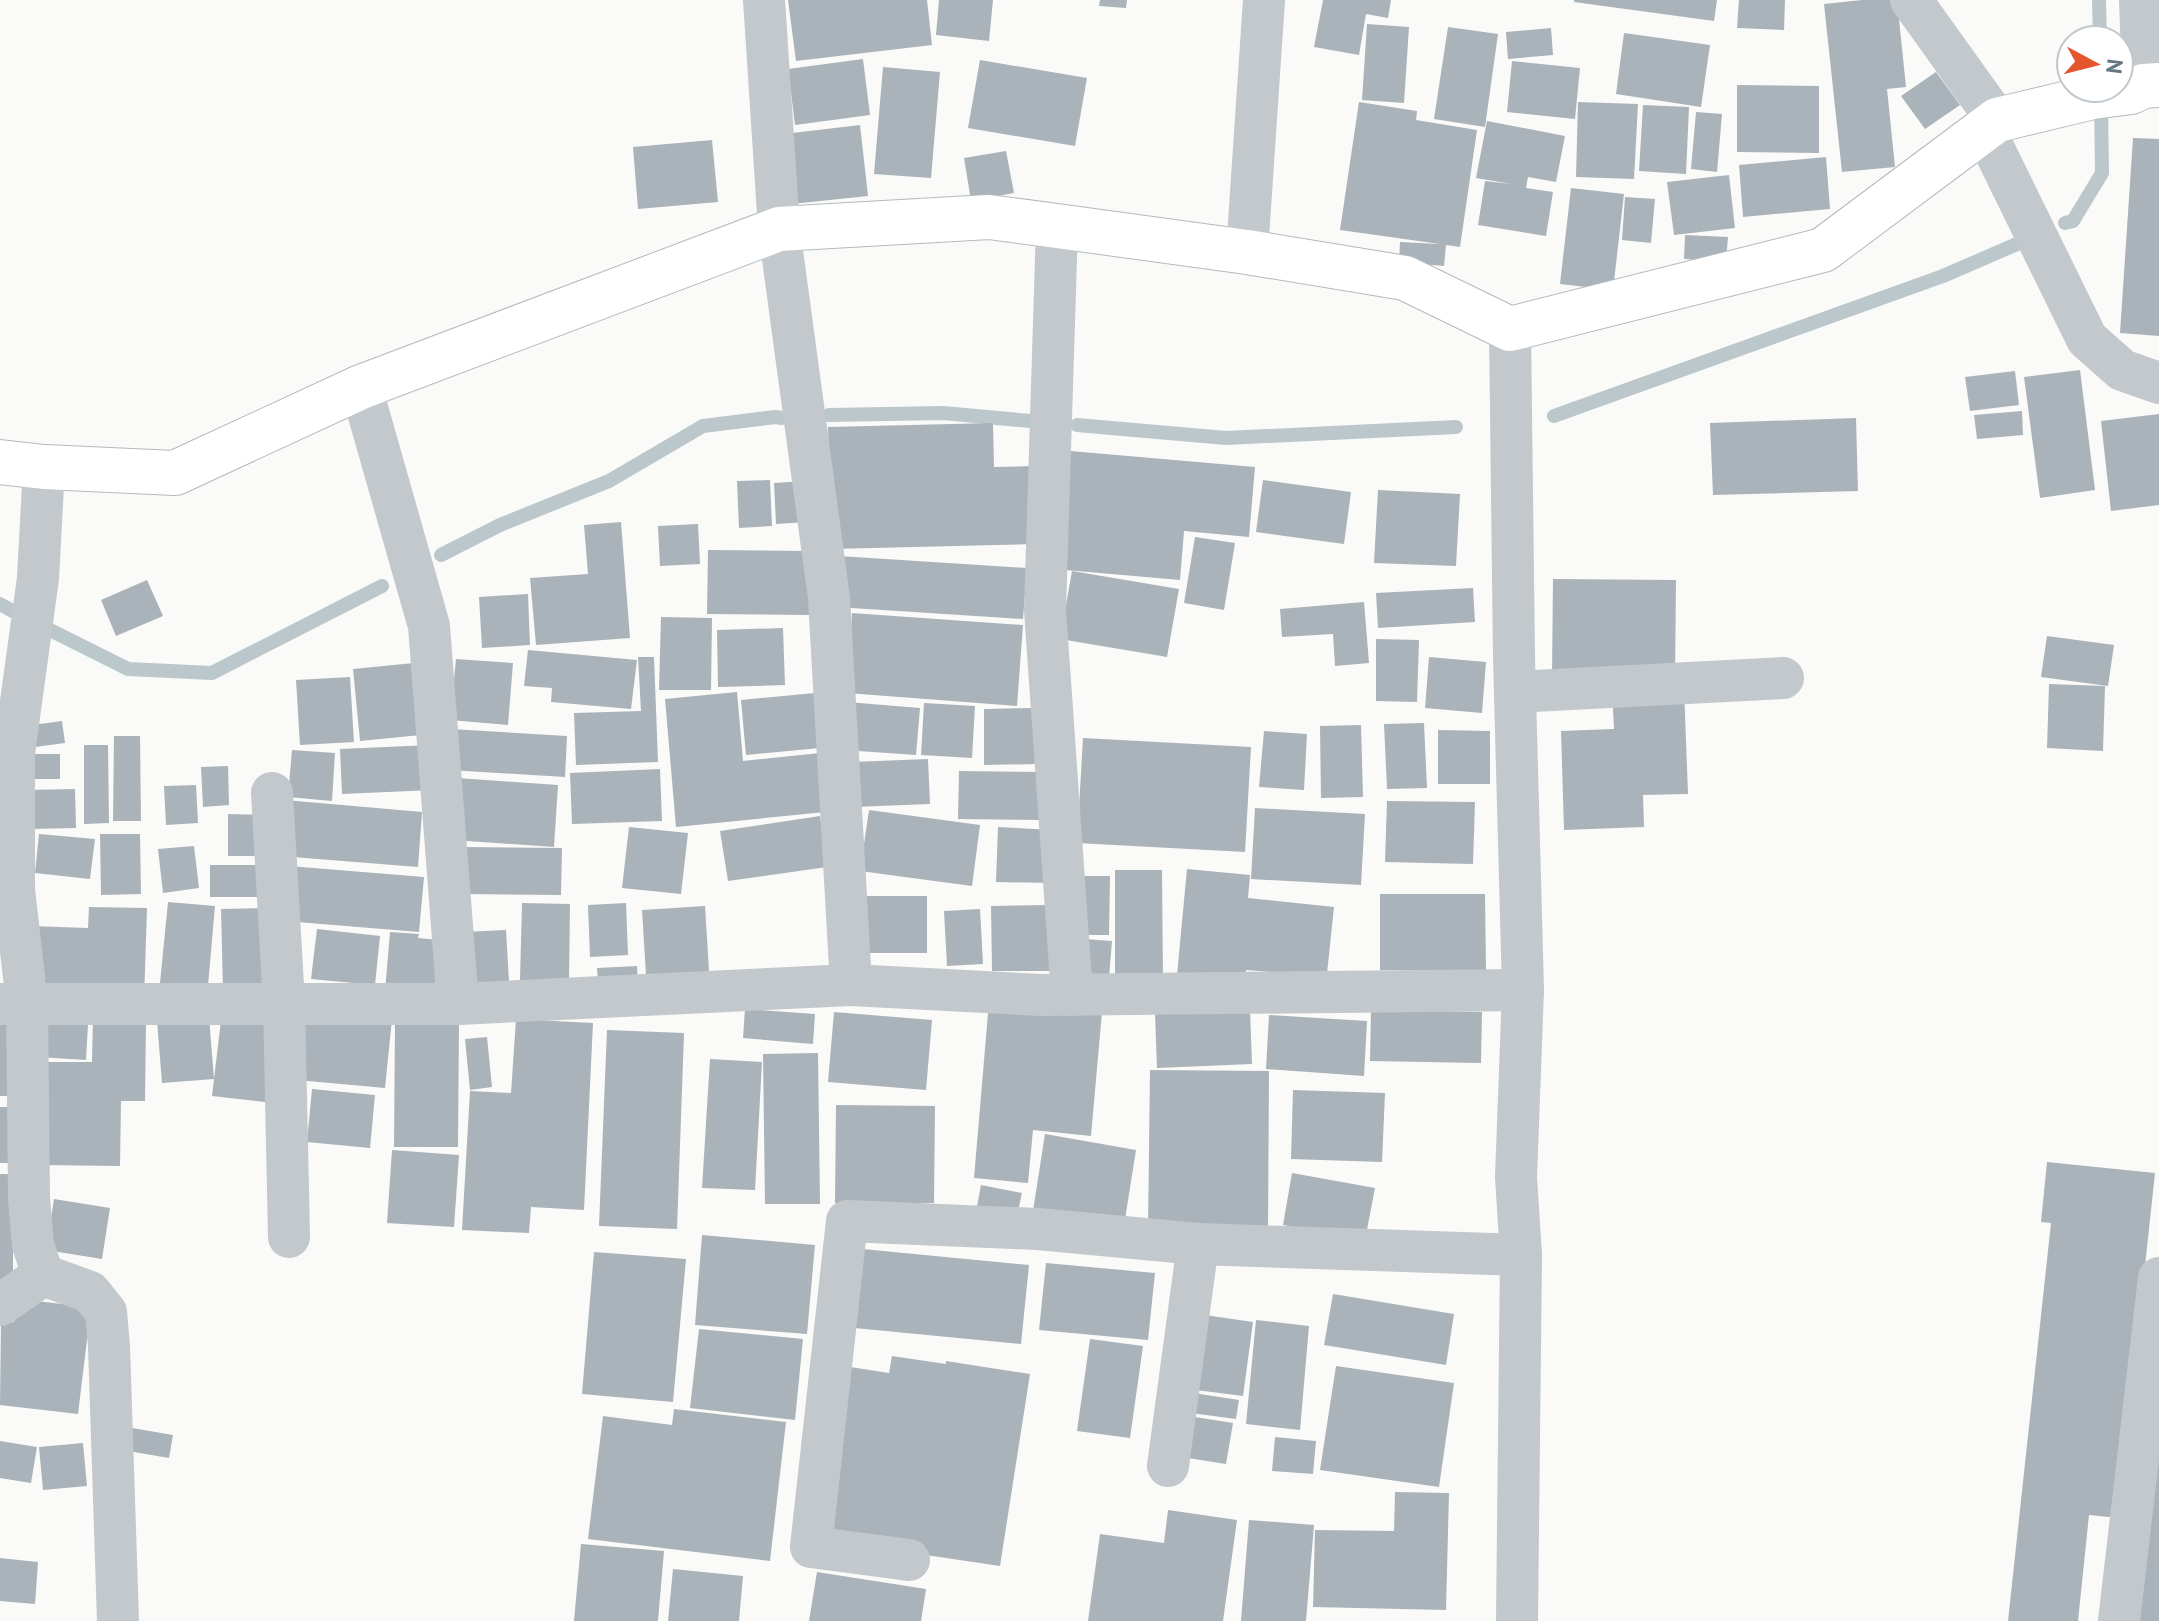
<svg xmlns="http://www.w3.org/2000/svg" width="2159" height="1621" viewBox="0 0 2159 1621" font-family="'PT Sans',sans-serif">
<style>
.lines{fill:none;stroke-linecap:round;stroke-linejoin:round}
.stream{stroke:#bbc7cb;stroke-width:14}
.building{fill:#aab3b9}
.secondary-casing{stroke:#b3babf;stroke-width:46}
.street{stroke:#c3c8cc;stroke-width:42}
.secondary{stroke:#fff;stroke-width:44}
</style>
<rect width="100%" height="100%" fill="#fafaf8"/>
<g class="lines">
<g class="stream">
<polyline points="2099,0 2100,40"/>
<polyline points="2065,223 2073,221 2102,173 2101,100"/>
<polyline points="829,415 943,413 1030,421"/>
<polyline points="1554,416 1943,276 2017,244"/>
<polyline points="1077,425 1226,438 1456,427"/>
<polyline points="441,555 500,525 609,481 703,426 775,417 782,418"/>
<polyline points="0,604 18,614"/>
<polyline points="48,629 128,669 212,673 382,586"/>
</g>
</g>
<g class="building">
<polygon points="788,0 927,0 932,45 796,61"/>
<polygon points="939,0 993,0 989,41 936,35"/>
<polygon points="1100,0 1127,0 1126,8 1099,6"/>
<polygon points="1323,0 1391,0 1388,18 1366,14 1359,55 1314,47"/>
<polygon points="1574,0 1717,0 1714,21 1574,2"/>
<polygon points="1739,0 1785,0 1784,30 1737,28"/>
<polygon points="1862,0 1897,0 1906,87 1887,89 1895,167 1842,172 1824,4"/>
<polygon points="1367,24 1409,27 1404,103 1362,100"/>
<polygon points="1448,27 1498,34 1485,127 1434,119"/>
<polygon points="1551,28 1553,55 1508,59 1506,32"/>
<polygon points="1624,33 1710,45 1701,107 1616,94"/>
<polygon points="863,59 870,115 795,125 788,69"/>
<polygon points="980,60 1087,78 1075,146 968,128"/>
<polygon points="1512,61 1580,68 1575,119 1507,112"/>
<polygon points="883,67 940,72 931,178 874,174"/>
<polygon points="1936,72 1960,105 1925,129 1901,96"/>
<polygon points="1737,85 1819,86 1819,153 1737,152"/>
<polygon points="1359,102 1417,111 1416,120 1477,130 1460,247 1446,245 1444,266 1399,262 1400,242 1440,244 1340,230"/>
<polygon points="1578,102 1638,104 1634,179 1576,177"/>
<polygon points="1643,105 1689,107 1686,174 1639,171"/>
<polygon points="1696,112 1722,114 1717,172 1691,169"/>
<polygon points="1487,121 1565,136 1556,182 1528,177 1526,188 1553,192 1546,236 1478,225 1485,181 1512,184 1476,178"/>
<polygon points="860,125 868,196 792,204 784,134"/>
<polygon points="2133,138 2159,139 2159,336 2120,333"/>
<polygon points="712,140 718,202 638,209 633,147"/>
<polygon points="1006,151 1014,193 971,201 964,158"/>
<polygon points="1826,157 1830,209 1743,217 1739,165"/>
<polygon points="1729,175 1735,228 1674,235 1667,182"/>
<polygon points="1571,188 1624,194 1613,290 1560,284"/>
<polygon points="1625,197 1655,199 1651,243 1622,240"/>
<polygon points="1685,235 1728,237 1726,261 1684,259"/>
<polygon points="2080,370 2095,490 2040,498 2024,377"/>
<polygon points="2015,371 2019,405 1970,411 1965,377"/>
<polygon points="2022,411 2023,435 1977,439 1974,415"/>
<polygon points="2159,414 2159,505 2111,511 2101,421"/>
<polygon points="1856,418 1858,491 1713,495 1710,423"/>
<polygon points="993,423 994,467 1034,466 1036,544 831,549 828,427"/>
<polygon points="1059,450 1255,467 1249,537 1184,531 1180,580 1054,569"/>
<polygon points="770,480 772,526 739,528 737,481"/>
<polygon points="1263,480 1351,492 1344,544 1256,532"/>
<polygon points="804,481 806,522 776,524 774,483"/>
<polygon points="1378,490 1460,494 1456,566 1374,563"/>
<polygon points="621,522 630,638 536,645 530,578 588,574 584,525"/>
<polygon points="698,524 700,564 660,566 658,526"/>
<polygon points="1195,537 1235,543 1224,610 1184,603"/>
<polygon points="708,550 809,551 809,615 707,614"/>
<polygon points="839,556 1027,568 1023,619 836,607"/>
<polygon points="1072,571 1179,589 1167,657 1060,639"/>
<polygon points="1553,579 1676,580 1675,677 1552,675"/>
<polygon points="147,580 163,616 116,636 101,600"/>
<polygon points="1473,588 1475,622 1378,628 1376,593"/>
<polygon points="528,594 530,645 482,648 479,597"/>
<polygon points="1364,602 1369,663 1335,666 1333,634 1282,637 1280,609"/>
<polygon points="852,613 1023,625 1017,706 847,693"/>
<polygon points="661,617 712,618 711,690 659,690"/>
<polygon points="783,628 785,685 718,687 717,630"/>
<polygon points="2047,636 2114,645 2108,686 2041,677"/>
<polygon points="1376,639 1419,640 1417,702 1376,701"/>
<polygon points="528,650 637,660 631,709 551,702 552,688 524,686"/>
<polygon points="638,657 654,657 658,762 576,765 574,713 641,711"/>
<polygon points="1429,657 1486,662 1482,713 1425,708"/>
<polygon points="456,659 513,663 508,725 450,720"/>
<polygon points="424,662 431,734 360,741 353,669"/>
<polygon points="350,677 354,742 300,745 296,680"/>
<polygon points="2049,684 2105,686 2103,751 2047,748"/>
<polygon points="1684,688 1688,794 1643,795 1644,827 1564,830 1561,731 1614,729 1612,691"/>
<polygon points="737,692 743,761 820,753 825,812 676,827 665,699"/>
<polygon points="815,693 820,748 746,755 741,700"/>
<polygon points="847,702 920,708 916,755 844,750"/>
<polygon points="924,703 975,706 972,758 921,755"/>
<polygon points="1035,708 1036,764 984,765 984,709"/>
<polygon points="62,721 65,743 27,748 25,726"/>
<polygon points="1424,723 1427,788 1387,789 1384,724"/>
<polygon points="1361,725 1363,797 1321,798 1320,726"/>
<polygon points="451,729 567,736 565,777 449,770"/>
<polygon points="1438,730 1490,731 1490,784 1438,784"/>
<polygon points="1264,731 1307,734 1304,790 1259,787"/>
<polygon points="114,736 140,736 141,821 113,821"/>
<polygon points="1083,738 1251,747 1245,852 1077,843"/>
<polygon points="84,745 108,745 109,823 84,824"/>
<polygon points="431,745 433,790 342,794 340,749"/>
<polygon points="292,750 335,753 332,801 288,797"/>
<rect x="31" y="754" width="29" height="25"/>
<polygon points="928,759 930,804 853,807 852,762"/>
<polygon points="228,766 229,805 203,807 201,767"/>
<polygon points="660,769 662,821 572,824 570,773"/>
<polygon points="959,771 1045,772 1044,820 958,819"/>
<polygon points="457,778 558,785 554,847 453,840"/>
<polygon points="196,785 198,823 166,825 164,786"/>
<polygon points="75,789 76,828 29,829 27,790"/>
<polygon points="285,800 422,812 418,867 280,856"/>
<polygon points="1387,801 1475,802 1473,864 1385,862"/>
<polygon points="1255,808 1365,814 1361,885 1251,879"/>
<polygon points="869,810 980,825 972,886 860,871"/>
<polygon points="228,814 269,815 268,856 228,856"/>
<polygon points="820,816 827,867 728,881 720,831"/>
<polygon points="629,827 688,833 681,894 622,888"/>
<polygon points="998,827 1053,830 1051,883 996,882"/>
<polygon points="39,834 95,839 90,879 35,873"/>
<polygon points="100,834 140,834 141,894 101,895"/>
<polygon points="194,846 199,888 163,893 158,849"/>
<polygon points="463,847 562,848 561,895 462,894"/>
<rect x="210" y="865" width="49" height="32"/>
<polygon points="289,866 424,877 419,932 285,921"/>
<polygon points="1187,869 1250,875 1248,898 1334,907 1326,983 1295,974 1246,970 1245,981 1177,975"/>
<polygon points="1115,870 1162,870 1163,982 1115,982"/>
<polygon points="1079,876 1110,876 1109,935 1077,935"/>
<polygon points="1380,894 1485,894 1486,970 1380,970"/>
<polygon points="867,896 927,896 927,953 866,953"/>
<polygon points="168,902 215,906 207,997 159,993"/>
<polygon points="522,903 570,904 569,980 520,980"/>
<polygon points="626,903 628,955 590,957 588,905"/>
<polygon points="1049,905 1050,971 992,971 991,906"/>
<polygon points="705,906 710,987 647,992 642,910"/>
<polygon points="89,907 147,908 144,1001 36,998 30,926 88,928"/>
<polygon points="266,908 268,990 223,991 221,909"/>
<polygon points="980,909 983,964 947,966 944,911"/>
<polygon points="317,929 380,936 375,985 311,979"/>
<polygon points="506,930 510,999 467,1001 463,932"/>
<polygon points="390,932 419,934 418,938 438,940 434,995 385,991"/>
<polygon points="1084,939 1112,941 1108,990 1080,987"/>
<polygon points="637,966 638,994 599,996 597,968"/>
<polygon points="989,1002 1102,1012 1091,1136 1033,1130 1028,1183 974,1178"/>
<polygon points="745,1009 815,1014 813,1044 743,1038"/>
<polygon points="305,1010 392,1019 385,1088 297,1080"/>
<polygon points="1250,1010 1252,1064 1157,1068 1155,1013"/>
<polygon points="1371,1010 1482,1012 1481,1063 1370,1061"/>
<polygon points="222,1012 283,1018 274,1103 212,1096"/>
<polygon points="834,1012 932,1020 926,1090 828,1082"/>
<polygon points="1269,1015 1367,1021 1364,1076 1266,1069"/>
<polygon points="93,1017 146,1019 145,1101 121,1101 120,1166 40,1165 42,1062 92,1062"/>
<polygon points="209,1017 214,1079 162,1083 157,1021"/>
<polygon points="516,1019 593,1023 584,1210 531,1207 529,1233 462,1230 470,1091 511,1093"/>
<polygon points="41,1021 88,1024 86,1060 38,1057"/>
<polygon points="395,1021 459,1021 458,1147 394,1147"/>
<polygon points="0,1022 17,1022 16,1096 0,1096"/>
<polygon points="607,1030 684,1033 677,1229 599,1226"/>
<polygon points="487,1037 492,1087 470,1090 465,1039"/>
<polygon points="818,1053 820,1204 765,1204 763,1054"/>
<polygon points="710,1059 762,1062 755,1190 702,1188"/>
<polygon points="1150,1070 1269,1071 1268,1230 1148,1230"/>
<polygon points="312,1089 375,1095 370,1148 307,1142"/>
<polygon points="1293,1090 1385,1093 1382,1162 1291,1159"/>
<polygon points="836,1105 935,1106 934,1203 835,1203"/>
<polygon points="0,1107 15,1107 16,1163 0,1163"/>
<polygon points="1045,1134 1136,1150 1123,1232 1032,1217"/>
<polygon points="392,1150 459,1155 454,1227 387,1223"/>
<polygon points="2047,1162 2155,1173 2118,1518 2089,1515 2078,1621 2008,1621 2051,1223 2041,1222"/>
<polygon points="1292,1173 1375,1188 1365,1240 1283,1225"/>
<rect x="0" y="1174" width="13" height="107"/>
<polygon points="981,1185 1022,1193 1016,1220 976,1212"/>
<polygon points="54,1199 110,1208 102,1259 46,1250"/>
<polygon points="702,1235 815,1245 807,1334 695,1325"/>
<polygon points="852,1248 1029,1265 1021,1344 844,1327"/>
<polygon points="594,1252 686,1259 673,1402 582,1394"/>
<polygon points="1046,1263 1155,1273 1148,1340 1039,1330"/>
<polygon points="1333,1294 1454,1314 1446,1365 1324,1345"/>
<polygon points="17,1299 91,1307 78,1414 0,1405 1,1321 14,1322"/>
<polygon points="1198,1314 1253,1322 1243,1396 1188,1389"/>
<polygon points="1256,1320 1309,1326 1300,1430 1246,1424"/>
<polygon points="699,1329 803,1339 795,1420 690,1408"/>
<polygon points="1090,1339 1143,1346 1130,1438 1077,1431"/>
<polygon points="892,1356 946,1364 946,1361 1030,1374 1000,1566 818,1539 844,1366 889,1373"/>
<polygon points="1336,1366 1454,1383 1439,1487 1320,1470"/>
<polygon points="1187,1392 1239,1400 1236,1419 1183,1412"/>
<polygon points="674,1409 786,1422 770,1561 588,1539 603,1416 672,1425"/>
<polygon points="2159,1413 2159,1621 2137,1621"/>
<polygon points="1182,1415 1233,1423 1226,1464 1175,1456"/>
<polygon points="132,1428 173,1435 169,1458 128,1451"/>
<polygon points="1275,1437 1316,1441 1313,1474 1272,1471"/>
<polygon points="0,1441 37,1447 31,1483 0,1478"/>
<polygon points="83,1443 87,1486 43,1490 39,1447"/>
<polygon points="1395,1492 1449,1493 1446,1610 1313,1607 1315,1530 1394,1531"/>
<polygon points="1168,1510 1237,1520 1223,1621 1088,1621 1100,1534 1164,1543"/>
<polygon points="1249,1520 1314,1525 1306,1621 1241,1621"/>
<polygon points="581,1544 664,1551 658,1621 574,1621"/>
<polygon points="0,1558 38,1562 35,1604 0,1601"/>
<polygon points="673,1569 743,1576 739,1621 668,1621"/>
<polygon points="817,1572 926,1589 921,1621 809,1621"/>
</g>
<g class="lines">
<defs>
<polyline id="secondary" points="0,462 44,467 175,473 361,387 779,229 989,217 1057,226 1247,252 1405,278 1510,329 1823,250 1997,120 2093,97 2131,92 2143,86 2159,85"/>
</defs>
<use href="#secondary" class="secondary-casing"/>
<g class="street">
<polyline points="764,0 779,229 829,598 851,985 1041,995 1523,990"/>
<polyline points="1911,0 1997,120"/>
<polyline points="2140,0 2143,86"/>
<polyline points="1984,129 2087,339 2122,370 2159,383"/>
<polyline points="1057,226 1045,610 1072,995"/>
<polyline points="1247,252 1264,0"/>
<polyline points="1510,329 1514,657 1523,990 1516,1177 1521,1255 1517,1621"/>
<polyline points="361,387 429,626 458,1004"/>
<polyline points="44,467 38,578 14,753 14,890 27,1003 29,1198 33,1245 43,1275 90,1292 106,1312 109,1346 118,1621"/>
<polyline points="1515,692 1783,678"/>
<polyline points="272,793 284,1004 289,1237"/>
<polyline points="1,1004 458,1004 851,985"/>
<polyline points="0,1305 43,1275"/>
<polyline points="1168,1466 1198,1244"/>
<polyline points="909,1560 811,1547 847,1221 1038,1229 1198,1244 1521,1255"/>
<polyline points="2119,1621 2159,1278"/>
</g>
<use href="#secondary" class="secondary"/>
</g>
<g transform="translate(2095 64) rotate(97)"><circle r="38" fill="#ffffff" stroke="#c1c8cd" stroke-width="2"/>
<path d="M0-6L14 30L0 20L-14 30Z" fill="#e4572e"/>
<text y="-12" font-size="22" font-weight="bold" text-anchor="middle" fill="#657683">N</text>
</g>
</svg>
